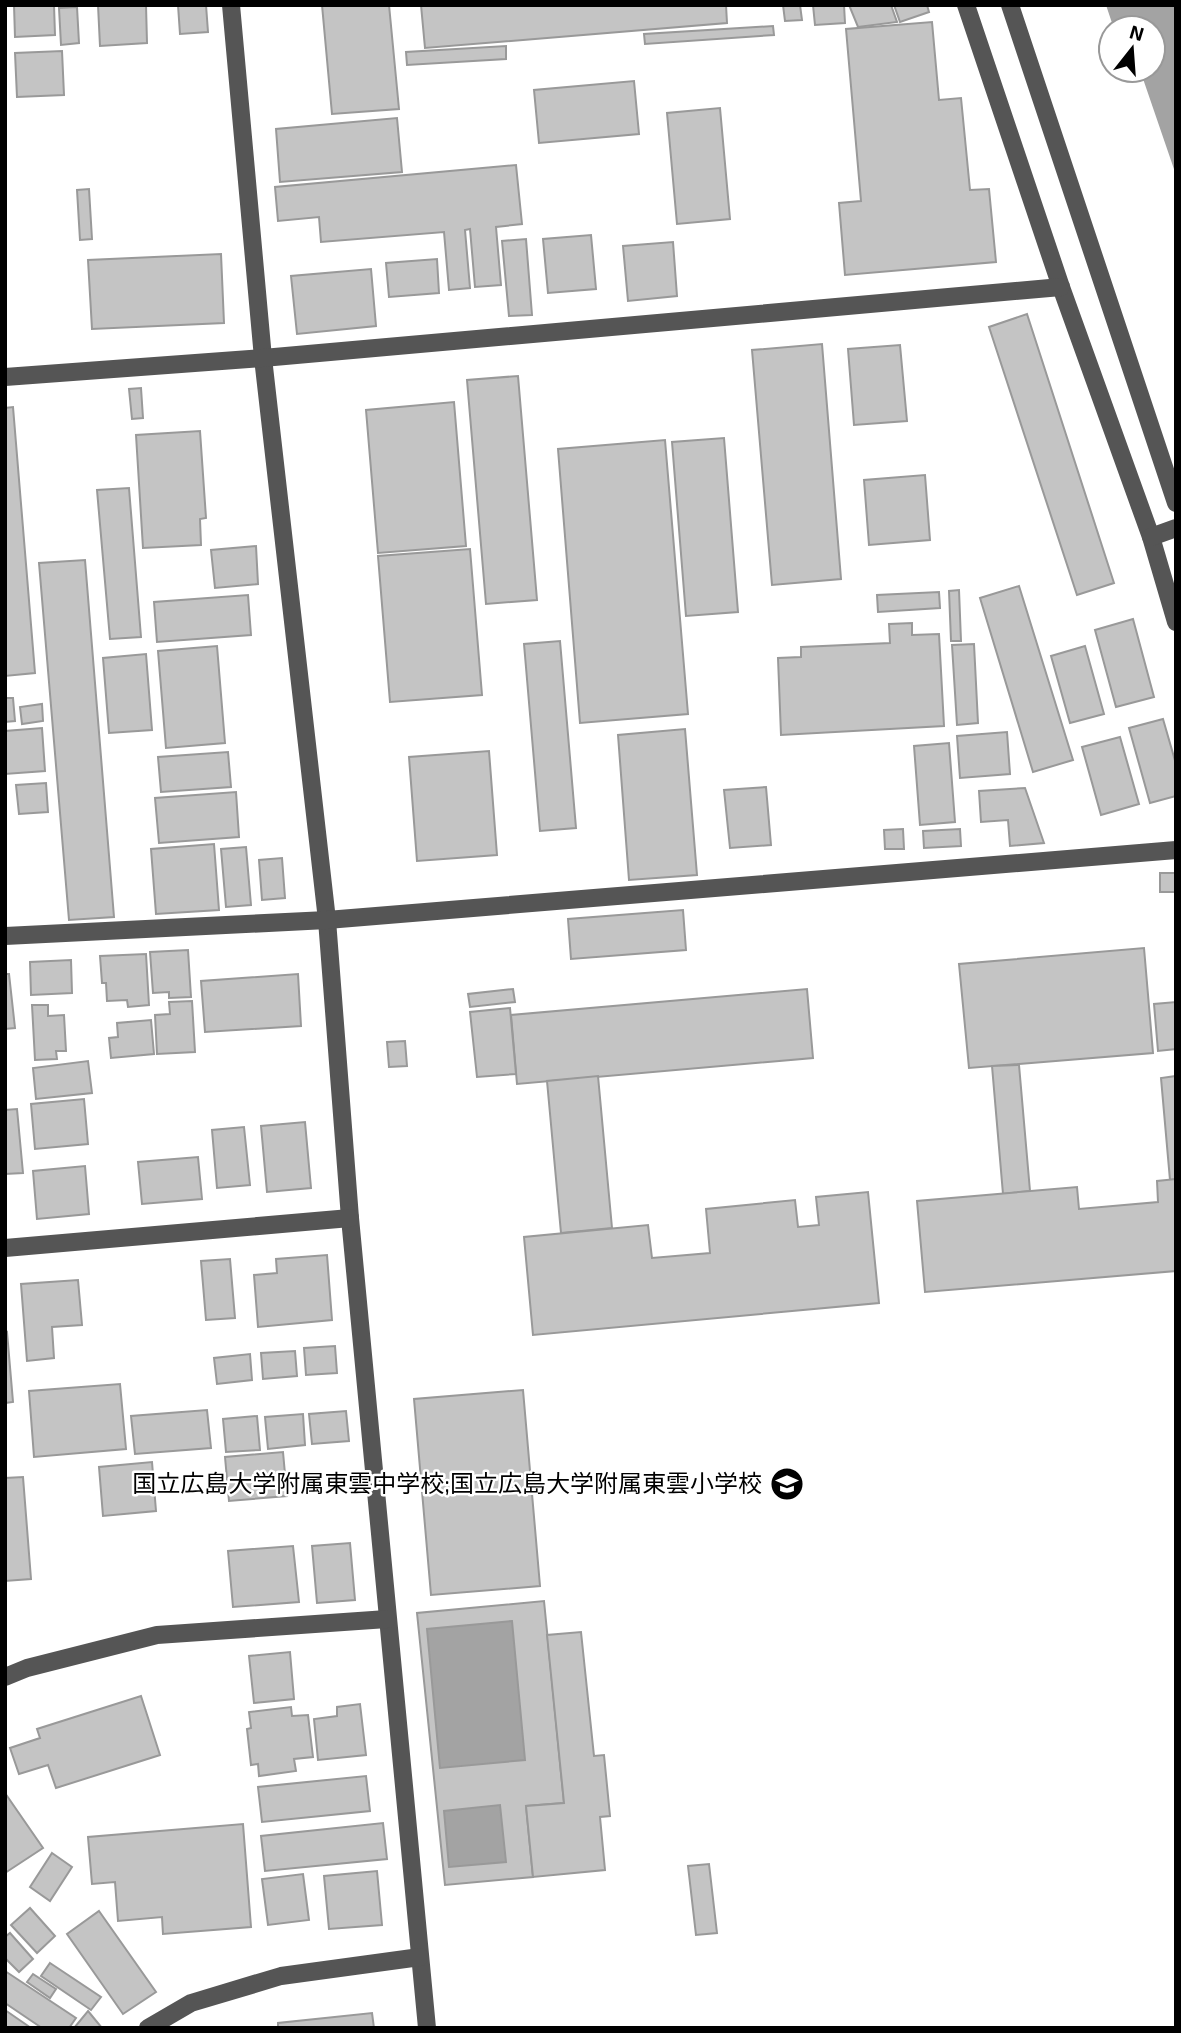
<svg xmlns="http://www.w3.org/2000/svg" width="1181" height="2033" viewBox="0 0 1181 2033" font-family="'Exo 2','Noto Sans JP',sans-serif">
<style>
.water{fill:#a3a3a3}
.building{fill:#c4c4c4;stroke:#999;stroke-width:2;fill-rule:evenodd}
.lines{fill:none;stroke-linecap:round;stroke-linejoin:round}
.minor{stroke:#555;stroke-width:18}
.labels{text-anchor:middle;stroke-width:5;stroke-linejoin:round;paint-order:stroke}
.poi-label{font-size:24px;fill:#000;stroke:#fff;text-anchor:end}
</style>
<rect width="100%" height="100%" fill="#fff"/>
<g class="water">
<polygon points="1106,5 1176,5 1176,175 1140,70 1153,70 1153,28 1126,28 1123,20 1112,23"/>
<polygon points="512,1621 525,1760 440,1768 427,1629"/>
<polygon points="500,1805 506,1862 449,1867 444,1811"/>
</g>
<g class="building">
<polygon points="14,5 54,5 55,35 15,37"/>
<polygon points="98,5 146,5 147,43 100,46"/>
<polygon points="178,5 206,5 208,32 180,34"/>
<polygon points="322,5 389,5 399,109 332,114"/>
<polygon points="421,5 726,5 727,23 425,48"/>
<polygon points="783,5 800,5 802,20 785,21"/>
<polygon points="813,5 844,5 845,23 815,25"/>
<polygon points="849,5 891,5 897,22 858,27"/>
<polygon points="894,5 927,5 929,12 900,22"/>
<polygon points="77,7 79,43 61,45 59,8"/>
<polygon points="932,22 939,100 961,98 970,190 989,189 996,262 845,275 839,203 861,201 846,29"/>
<polygon points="773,26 774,35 645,44 644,34"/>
<polygon points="506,46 506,59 407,65 406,52"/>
<polygon points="62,51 64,95 17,97 15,53"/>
<polygon points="634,81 639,134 539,143 534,90"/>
<polygon points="720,108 730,219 677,224 667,113"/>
<polygon points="397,118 402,172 280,182 276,129"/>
<polygon points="516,165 522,224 496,227 501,285 475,287 470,229 465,230 470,288 449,290 444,232 321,242 319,217 278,221 275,187"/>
<polygon points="89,189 92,239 80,240 77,190"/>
<polygon points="591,235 596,289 548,293 543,239"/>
<polygon points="526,239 532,315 509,316 502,241"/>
<polygon points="673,242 677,296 628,301 623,246"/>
<polygon points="221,254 224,323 92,329 88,260"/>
<polygon points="437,259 439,293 389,297 386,263"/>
<polygon points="371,269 376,326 297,334 291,276"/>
<polygon points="1027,314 1114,583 1077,595 989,327"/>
<polygon points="822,344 841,579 772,585 752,350"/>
<polygon points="900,345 907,421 854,425 848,349"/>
<polygon points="518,376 537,600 486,604 467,380"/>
<polygon points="141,388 143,418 132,419 129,389"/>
<polygon points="454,402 466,546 378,553 366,410"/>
<polygon points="13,407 35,673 5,676 5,408"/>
<polygon points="200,431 206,518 200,519 201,545 143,548 136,435"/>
<polygon points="724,438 738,612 686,616 672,442"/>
<polygon points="665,440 688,714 580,723 558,449"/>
<polygon points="925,475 930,540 869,545 864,480"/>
<polygon points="129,488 141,637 110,639 97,490"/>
<polygon points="256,546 258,584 215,588 211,550"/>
<polygon points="470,549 482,695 390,702 378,556"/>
<polygon points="85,560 114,917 69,920 39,563"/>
<polygon points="1019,586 1073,760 1033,772 980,598"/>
<polygon points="959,590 961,641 951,641 949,591"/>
<polygon points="939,592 940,608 878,612 877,595"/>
<polygon points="248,595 251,635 157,642 154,602"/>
<polygon points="1133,619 1154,697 1116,707 1095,630"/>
<polygon points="912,623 912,635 939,634 944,726 781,735 778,658 801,657 801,647 890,643 889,624"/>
<polygon points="560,641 576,828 540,831 524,644"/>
<polygon points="974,644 978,723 957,725 952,645"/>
<polygon points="217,646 225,743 166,748 158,651"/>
<polygon points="1085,646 1104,714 1070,723 1051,656"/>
<polygon points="146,654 152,730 109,733 103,658"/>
<polygon points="5,698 13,698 15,721 5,722"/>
<polygon points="42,704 43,721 22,724 20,707"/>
<polygon points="1163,719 1176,764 1176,796 1150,803 1129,728"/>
<polygon points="42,728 45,771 5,774 5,731"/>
<polygon points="685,729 697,875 629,880 618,735"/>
<polygon points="1007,732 1010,774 960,778 957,736"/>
<polygon points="1120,737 1139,804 1101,815 1082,747"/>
<polygon points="949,743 955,822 920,825 914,746"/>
<polygon points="489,751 497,855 417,861 409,757"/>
<polygon points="228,752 231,787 161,792 158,757"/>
<polygon points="46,783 48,812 19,814 16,785"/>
<polygon points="766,787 771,845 730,848 724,790"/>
<polygon points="1025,788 1044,843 1010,846 1008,820 981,822 979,791"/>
<polygon points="236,792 239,837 159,843 155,798"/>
<polygon points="903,829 904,849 885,849 884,830"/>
<polygon points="960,829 961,846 924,848 923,831"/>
<polygon points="214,844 219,910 156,914 151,849"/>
<polygon points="246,847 251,905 226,907 221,849"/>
<polygon points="282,858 285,898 262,900 259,860"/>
<rect x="1160" y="873" width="16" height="19"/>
<polygon points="683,910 686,950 571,959 568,919"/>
<polygon points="1144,948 1153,1053 969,1068 959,964"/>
<polygon points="188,950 191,997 169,998 169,992 153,993 150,952"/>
<polygon points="146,954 149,1005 128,1007 127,1000 107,1001 106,983 102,983 100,956"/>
<polygon points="71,960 72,993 31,995 30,962"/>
<polygon points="5,974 9,974 15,1028 5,1029"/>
<polygon points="298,974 301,1026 205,1032 201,981"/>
<polygon points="513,989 515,1002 470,1007 468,994"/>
<polygon points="807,989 813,1058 517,1084 511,1015"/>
<polygon points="192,1001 195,1052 157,1054 155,1015 170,1014 169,1002"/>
<polygon points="1176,1002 1176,1049 1158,1051 1154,1004"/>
<polygon points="32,1005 48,1005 48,1016 64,1015 66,1051 56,1051 57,1059 35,1060"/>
<polygon points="510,1008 516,1074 477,1077 470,1012"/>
<polygon points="151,1020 154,1054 111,1058 109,1038 118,1037 117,1023"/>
<polygon points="405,1041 407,1066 389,1067 387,1042"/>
<polygon points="88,1061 92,1093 36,1099 33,1068"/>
<polygon points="1019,1065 1030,1191 1003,1194 992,1066"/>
<polygon points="598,1076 612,1228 561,1233 547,1081"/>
<polygon points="1176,1076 1176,1179 1170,1180 1161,1078"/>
<polygon points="84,1099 88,1144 35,1149 31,1104"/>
<polygon points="17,1109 23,1173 5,1174 5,1110"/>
<polygon points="305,1122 311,1188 267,1192 261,1126"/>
<polygon points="244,1127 250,1185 217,1188 212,1130"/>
<polygon points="198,1157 202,1199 142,1204 138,1162"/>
<polygon points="85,1166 89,1214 37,1219 33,1171"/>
<polygon points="1176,1179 1176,1271 925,1292 917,1201 1077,1187 1079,1209 1158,1202 1157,1181"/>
<polygon points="868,1192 879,1303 533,1335 524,1237 648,1225 652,1258 710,1253 706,1209 795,1200 798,1227 819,1225 816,1197"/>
<polygon points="327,1255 332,1320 258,1327 254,1275 277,1273 276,1259"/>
<polygon points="230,1259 235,1318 206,1320 201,1261"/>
<polygon points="78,1280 82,1325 52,1327 54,1358 27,1361 21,1284"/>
<polygon points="7,1332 13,1402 5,1403 5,1333"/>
<polygon points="335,1346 337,1373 306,1375 304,1348"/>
<polygon points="295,1351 297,1376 263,1379 261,1353"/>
<polygon points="250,1354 252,1380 217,1384 214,1358"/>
<polygon points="120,1384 126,1449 34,1457 29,1391"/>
<polygon points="523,1390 540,1586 431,1595 414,1399"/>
<polygon points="207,1410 211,1448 135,1454 131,1416"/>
<polygon points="346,1411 349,1441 312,1444 309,1414"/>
<polygon points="303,1414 305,1445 268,1449 265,1417"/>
<polygon points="257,1416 260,1450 226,1452 223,1419"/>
<polygon points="283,1452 287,1496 229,1501 225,1457"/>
<polygon points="152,1462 156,1511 103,1516 99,1467"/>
<polygon points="23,1477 31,1579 5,1581 5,1478"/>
<polygon points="350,1543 355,1600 317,1603 312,1546"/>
<polygon points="293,1546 299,1602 233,1607 228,1551"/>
<path d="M544,1601L564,1803L526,1806L533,1877L445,1885L417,1613ZM512,1621L525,1760L440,1768L427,1629ZM500,1805L506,1862L449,1867L444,1811Z"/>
<polygon points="581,1632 594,1756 604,1755 610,1816 600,1817 605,1870 533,1877 526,1806 564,1803 547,1635"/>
<polygon points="290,1652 294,1699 254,1703 249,1656"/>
<polygon points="141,1696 160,1755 56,1788 48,1765 19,1774 10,1748 40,1738 37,1729"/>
<polygon points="360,1704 366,1755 318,1760 314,1719 337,1716 337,1707"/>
<polygon points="291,1707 292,1716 308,1715 313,1757 294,1759 296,1771 259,1776 258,1764 251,1765 247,1729 251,1728 249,1712"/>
<polygon points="366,1776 370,1811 262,1822 258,1787"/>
<polygon points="5,1793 43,1848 5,1873"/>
<polygon points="383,1823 387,1859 265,1871 261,1836"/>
<polygon points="243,1824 251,1927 163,1934 162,1917 118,1921 115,1882 92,1884 88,1837"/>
<polygon points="52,1853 72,1867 50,1901 30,1887"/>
<polygon points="709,1864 717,1933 696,1935 688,1866"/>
<polygon points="377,1871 382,1925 329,1929 324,1876"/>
<polygon points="303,1874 309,1920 268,1925 262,1879"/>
<polygon points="30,1908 55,1936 37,1953 11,1925"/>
<polygon points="99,1911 156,1992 123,2014 67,1934"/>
<polygon points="10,1933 33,1959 19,1972 5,1958 5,1937"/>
<polygon points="50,1963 101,1997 91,2010 41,1976"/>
<polygon points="5,1971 76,2018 69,2028 42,2028 5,2003"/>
<polygon points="33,1974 56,1989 50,1998 27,1982"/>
<polygon points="5,2010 31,2028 5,2028"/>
<polygon points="88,2011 102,2028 74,2028"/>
<polygon points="372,2013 374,2028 278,2028 278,2023"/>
</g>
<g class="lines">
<g class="minor">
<polyline points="231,5 263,358 327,920 350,1218 427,2028"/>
<polyline points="966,5 1061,287 1151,537 1176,622"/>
<polyline points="1010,5 1176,503"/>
<polyline points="5,377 263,358 1061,287"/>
<polyline points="1151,537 1176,528"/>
<polyline points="5,936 327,920 1176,850"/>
<polyline points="5,1248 350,1218"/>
<polyline points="5,1677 27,1668 157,1635 387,1619"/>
<polyline points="148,2028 191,2003 281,1976 420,1957"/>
</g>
</g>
<defs>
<symbol id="school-disc" viewBox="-11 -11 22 22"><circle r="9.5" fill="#000" stroke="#fff"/><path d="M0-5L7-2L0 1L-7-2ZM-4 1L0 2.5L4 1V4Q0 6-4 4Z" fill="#fff"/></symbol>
</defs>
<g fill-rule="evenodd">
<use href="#school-disc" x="768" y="1465" width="38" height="38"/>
</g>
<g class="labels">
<g class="poi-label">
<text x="762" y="1492">国立広島大学附属東雲中学校;国立広島大学附属東雲小学校</text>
</g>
</g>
<rect width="1181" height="2033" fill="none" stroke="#000000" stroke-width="14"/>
<g transform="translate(1132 49) rotate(17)"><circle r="33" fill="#ffffff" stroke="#999999" stroke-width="2"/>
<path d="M0-5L12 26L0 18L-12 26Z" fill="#000000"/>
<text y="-10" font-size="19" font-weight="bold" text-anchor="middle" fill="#000000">N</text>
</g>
</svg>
